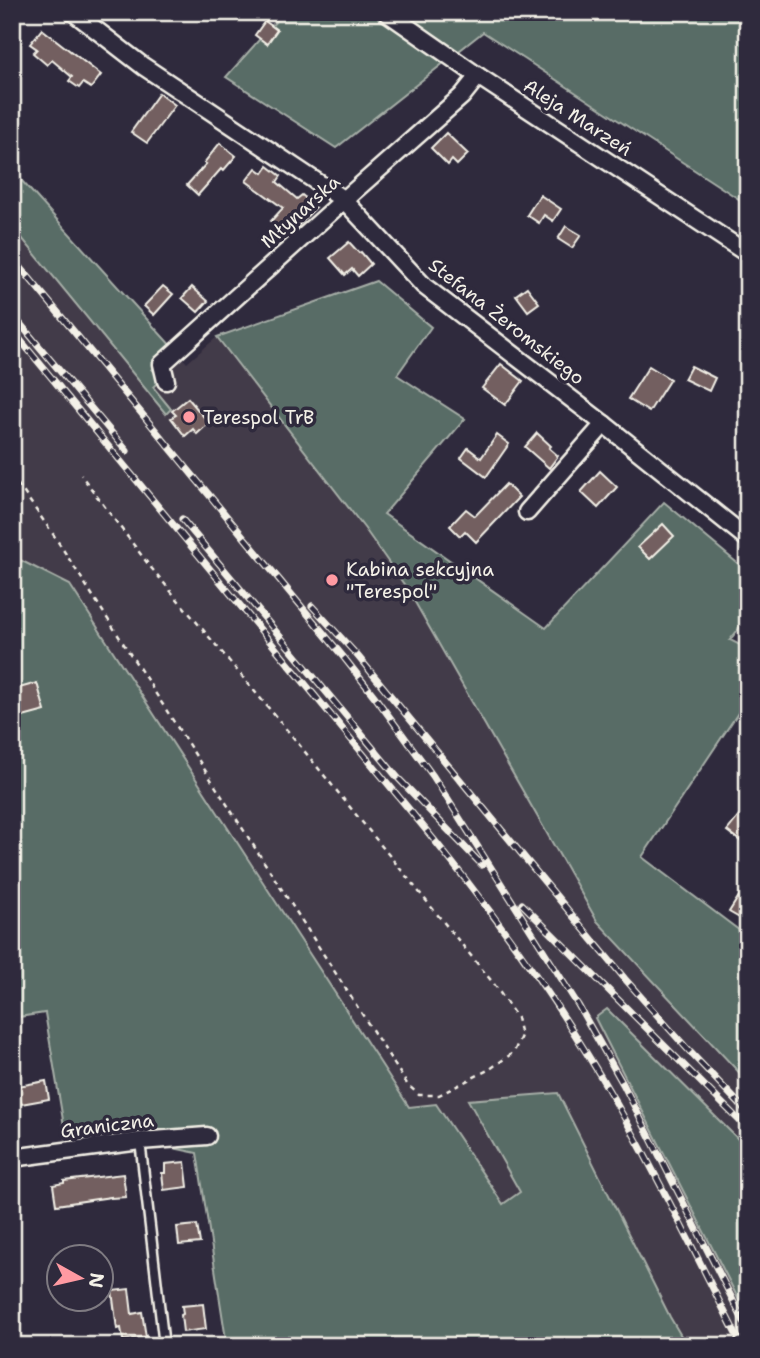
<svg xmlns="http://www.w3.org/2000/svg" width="760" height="1358" viewBox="0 0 760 1358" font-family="'Shantell Sans',sans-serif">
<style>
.built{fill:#433a48}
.green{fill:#586c66;stroke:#a6aea7;stroke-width:2}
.building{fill:#735f60;stroke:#f4f1e8;stroke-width:2}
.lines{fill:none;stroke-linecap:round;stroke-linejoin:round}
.lane-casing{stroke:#f4f1e8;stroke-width:13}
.street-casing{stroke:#f4f1e8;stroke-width:21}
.path{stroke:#f4f1e8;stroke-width:2.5;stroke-dasharray:5 5;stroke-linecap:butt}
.lane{stroke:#2f2a3d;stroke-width:8}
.street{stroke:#2f2a3d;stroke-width:16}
.rail-casing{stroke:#f4f1e8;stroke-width:7}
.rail{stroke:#2f2a3d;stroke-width:4.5;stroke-dasharray:13;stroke-linecap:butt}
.poi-dot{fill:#ff9aa2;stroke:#2f2a3d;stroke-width:2.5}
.labels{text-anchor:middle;stroke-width:7;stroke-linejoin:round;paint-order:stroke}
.street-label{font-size:19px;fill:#f4f1e8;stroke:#2f2a3d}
.poi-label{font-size:19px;fill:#f4f1e8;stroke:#2f2a3d;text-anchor:start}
</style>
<rect width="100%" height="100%" fill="#2f2a3d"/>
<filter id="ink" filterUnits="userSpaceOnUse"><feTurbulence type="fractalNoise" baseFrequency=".0143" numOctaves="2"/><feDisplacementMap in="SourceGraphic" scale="14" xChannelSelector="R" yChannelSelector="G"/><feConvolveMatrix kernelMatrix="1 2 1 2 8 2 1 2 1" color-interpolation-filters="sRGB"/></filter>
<g filter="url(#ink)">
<polygon class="built" points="12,170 187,363 217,337 365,529 408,590 597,921 748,1082 748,1149 595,1018 748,1318 748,1346 687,1346 670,1317 520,1192 503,1204 436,1104 409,1107 70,585 12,556"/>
<g class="green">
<polygon points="284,12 748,12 748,205 483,32 336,148 226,77"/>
<polygon points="12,170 173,348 152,369 161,379 153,387 171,409 166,414 12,226"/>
<polygon points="376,281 431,327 397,375 465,419 384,514 546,628 664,502 748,572 748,617 730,640 748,649 748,698 642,857 748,937 748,1082 597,921 408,590 365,529 217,337"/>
<polygon points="12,556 70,585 409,1107 436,1104 503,1204 520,1192 468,1100 558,1093 670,1317 687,1346 227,1346 197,1153 140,1141 66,1138 45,1013 12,1018"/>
<polygon points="607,1009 748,1149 748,1318 595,1018"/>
</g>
<g class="building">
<polygon points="265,21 277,30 267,44 255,35"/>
<polygon points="42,29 101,75 91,88 83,83 79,88 69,81 72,77 52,60 47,65 33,53 37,49 30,44"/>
<polygon points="159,93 175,105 147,143 131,132"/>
<polygon points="446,133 468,154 457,165 452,160 448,165 431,148"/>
<polygon points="220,143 236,156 223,171 221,169 198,195 187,185 206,164 204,163"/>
<polygon points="268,166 281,176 277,182 297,199 302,195 316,207 288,236 271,221 283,208 246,181 256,168 263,173"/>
<polygon points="540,195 561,209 553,221 544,215 539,223 527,215"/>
<polygon points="566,226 581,235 572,248 558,239"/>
<polygon points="349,242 359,253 361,252 371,264 358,276 352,269 345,275 330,258"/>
<polygon points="163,286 173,294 154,315 144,306"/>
<polygon points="192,287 208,301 198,312 182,298"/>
<polygon points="527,287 539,303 528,311 516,295"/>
<polygon points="501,364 523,381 505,405 482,388"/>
<polygon points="649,366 670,379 649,412 628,399"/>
<polygon points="691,366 715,378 709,391 684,379"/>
<polygon points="188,398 209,423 197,434 193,429 185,436 171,418 176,415 172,411"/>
<polygon points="537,433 551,446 549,448 558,456 549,468 525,447"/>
<polygon points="497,435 509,444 486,477 461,458 468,448 481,458"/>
<polygon points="600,471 617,487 598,508 581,492"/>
<polygon points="506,484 519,497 476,542 465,531 460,536 450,526 466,509 475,516"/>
<polygon points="663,524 674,536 650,559 638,547"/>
<polygon points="37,683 45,711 12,720 12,690"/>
<polygon points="739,816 748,822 748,847 727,831"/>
<polygon points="748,882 748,913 743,920 729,912"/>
<polygon points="46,1081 49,1099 21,1104 18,1086"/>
<polygon points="185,1162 188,1187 164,1190 162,1173 165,1173 165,1164"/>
<polygon points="123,1174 126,1197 111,1198 111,1197 56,1205 53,1185 64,1183 64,1181"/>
<polygon points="197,1225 200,1243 179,1245 177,1227"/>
<polygon points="129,1289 132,1314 142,1312 146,1337 123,1340 121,1328 117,1329 112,1291"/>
<polygon points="203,1304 206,1329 183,1332 181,1315 183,1314 182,1306"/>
</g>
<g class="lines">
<defs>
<polyline id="lane" points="140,1141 164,1346"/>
<g id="street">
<polyline points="73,12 143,66 344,200 424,286 604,424 748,539"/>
<polyline points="386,12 478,76 748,254"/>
<polyline points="166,381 162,364 344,200 462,96 478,76"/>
<polyline points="527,512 604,424"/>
<polyline points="12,1158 140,1141 207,1136"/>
</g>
</defs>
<use href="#lane" class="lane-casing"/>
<use href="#street" class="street-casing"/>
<polyline class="path" points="12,476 53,534 407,1084 419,1095 439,1095 490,1069 514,1052 521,1036 517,1018 494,984 292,736 148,564 81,475"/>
<use href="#lane" class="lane"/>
<use href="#street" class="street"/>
<defs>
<g id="rail">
<polyline points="12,257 345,659 375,697 433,776 578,1005 623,1084 748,1330"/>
<polyline points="12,314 127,451"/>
<path d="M12,330L408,808C472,885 532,964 584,1049C643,1144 691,1246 742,1346"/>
<polyline points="182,519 398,778 482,865"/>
<polyline points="312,606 356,654 625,979 691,1053 748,1113"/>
<polyline points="522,904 748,1129"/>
</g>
</defs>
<use href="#rail" class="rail-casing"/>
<use href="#rail" class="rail"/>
</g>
</g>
<g class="poi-dot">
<circle cx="189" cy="417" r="7"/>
<circle cx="332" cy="580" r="7"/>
</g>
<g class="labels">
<g class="street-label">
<text transform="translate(578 117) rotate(33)" y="7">Aleja Marzeń</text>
<text transform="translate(300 211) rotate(-42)" y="7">Młynarska</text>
<text transform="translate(507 321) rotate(38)" y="7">Stefana Żeromskiego</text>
<text transform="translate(107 1125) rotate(-7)" y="7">Graniczna</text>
</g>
<g class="poi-label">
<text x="203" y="424">Terespol TrB</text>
<text x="346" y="576">Kabina sekcyjna<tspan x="346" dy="22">"Terespol"</tspan></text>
</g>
</g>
<rect width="760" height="1358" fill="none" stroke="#2f2a3d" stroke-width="42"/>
<rect x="21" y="21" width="718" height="1316" fill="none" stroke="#f4f1e8" stroke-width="2.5" filter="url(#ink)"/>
<g transform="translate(80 1278) rotate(98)"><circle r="33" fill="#2f2a3d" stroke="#7e7a81" stroke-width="2"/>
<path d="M0-5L12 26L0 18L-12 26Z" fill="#ff9aa2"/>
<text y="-10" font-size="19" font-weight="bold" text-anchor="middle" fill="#f4f1e8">N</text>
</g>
</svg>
